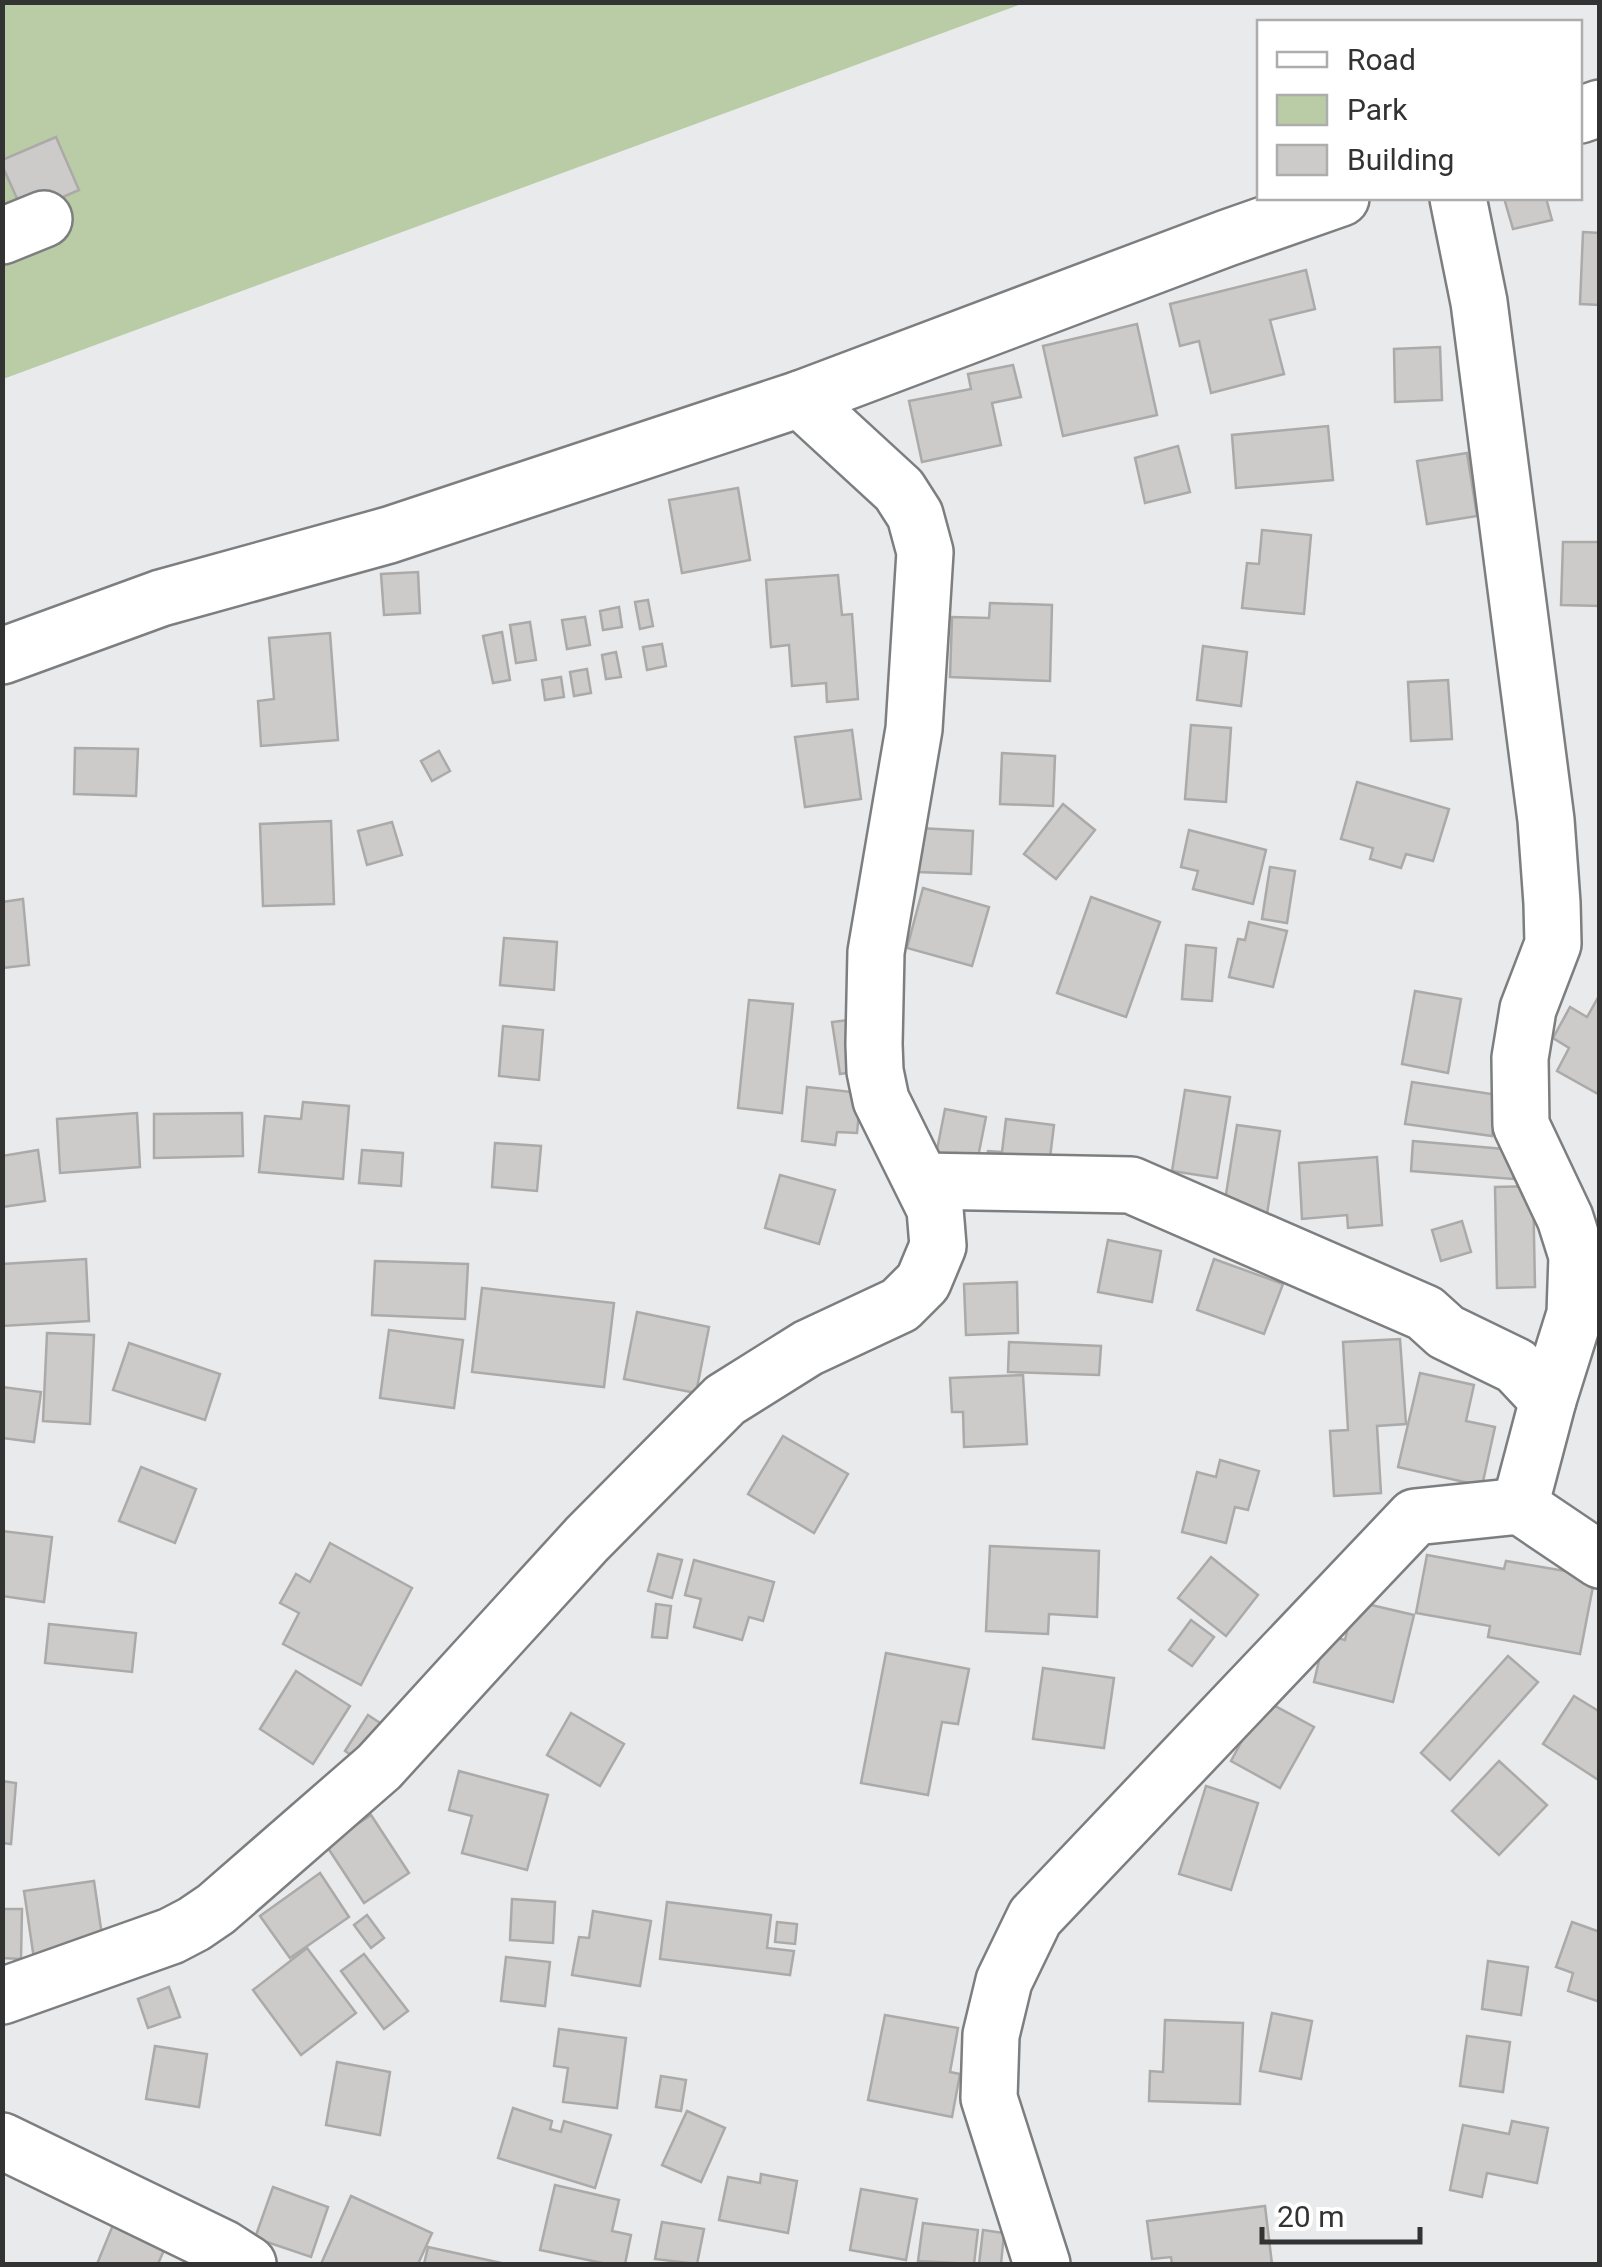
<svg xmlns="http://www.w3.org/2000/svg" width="1602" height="2267" viewBox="0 0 1602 2267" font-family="Roboto,sans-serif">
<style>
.green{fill:#b9cca5}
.building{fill:#cccbc9;stroke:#acaaa9;stroke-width:2.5}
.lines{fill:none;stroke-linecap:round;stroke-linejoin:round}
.minor-casing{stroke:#7c7e7f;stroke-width:60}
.minor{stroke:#fff;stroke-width:55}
</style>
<rect width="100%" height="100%" fill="#e8eaeb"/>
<polygon class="green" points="3,3 1024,3 3,379"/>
<g class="building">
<polygon points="56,137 79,190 24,214 2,165 2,160"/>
<polygon points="1504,198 1546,198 1552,220 1513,229"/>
<polygon points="1583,232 1600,233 1600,305 1580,304"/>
<polygon points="1306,270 1315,309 1270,320 1284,374 1211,393 1199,341 1180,346 1170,304"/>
<polygon points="1137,324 1157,415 1063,436 1043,346"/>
<polygon points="1440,347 1442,400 1395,402 1394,349"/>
<polygon points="1013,365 1021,397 992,403 1001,445 922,462 909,401 971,389 968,374"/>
<polygon points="1328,426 1333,480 1236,488 1232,435"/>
<polygon points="1178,446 1190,492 1145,503 1135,458"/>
<polygon points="1467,453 1477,516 1427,524 1417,461"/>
<polygon points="738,488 750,560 682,573 669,500"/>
<polygon points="1262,530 1311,535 1304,614 1242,608 1247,563 1259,564"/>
<polygon points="1563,542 1600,542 1600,606 1561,605"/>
<polygon points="418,572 420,613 384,615 381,574"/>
<polygon points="838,575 842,615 852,614 858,699 827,702 826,683 792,686 789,645 771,647 766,580"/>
<polygon points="648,600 653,626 640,629 635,602"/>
<polygon points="990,603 1052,605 1050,681 950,677 952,617 989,618"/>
<polygon points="619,607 622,627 603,630 600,611"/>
<polygon points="585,617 590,645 567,649 562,620"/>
<polygon points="530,622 536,660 516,663 510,625"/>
<polygon points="502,632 510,680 493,683 483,636"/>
<polygon points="330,633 338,740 261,746 258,701 274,699 269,638"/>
<polygon points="662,644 666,666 647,670 643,647"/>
<polygon points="1203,646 1247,652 1241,706 1197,700"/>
<polygon points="616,652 621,677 606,679 602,655"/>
<polygon points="587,669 591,693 574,696 570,672"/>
<polygon points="561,677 564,697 545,700 542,680"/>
<polygon points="1448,680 1452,739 1411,741 1408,682"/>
<polygon points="1191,725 1231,728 1226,802 1185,799"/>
<polygon points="852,730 861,799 805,807 795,737"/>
<polygon points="75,748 138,749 136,796 74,794"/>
<polygon points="439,751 450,771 432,781 421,761"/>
<polygon points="1002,753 1055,756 1053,806 1000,804"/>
<polygon points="1357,782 1449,809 1433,861 1406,854 1401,868 1370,859 1373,848 1341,839"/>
<polygon points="1063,804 1095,830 1056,879 1024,854"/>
<polygon points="331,821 334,904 263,906 260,824"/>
<polygon points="392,822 402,855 367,865 358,831"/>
<polygon points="919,828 973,831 971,874 917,872"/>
<polygon points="1189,830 1266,850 1253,904 1193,889 1198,871 1181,867"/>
<polygon points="1270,867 1295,871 1287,923 1262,919"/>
<polygon points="923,888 989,907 972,966 907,948"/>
<polygon points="1091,897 1160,922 1126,1017 1057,993"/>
<polygon points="23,899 29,965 2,968 2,902"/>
<polygon points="1249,922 1287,931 1273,987 1229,977 1238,939 1245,940"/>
<polygon points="504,938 557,942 554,990 500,985"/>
<polygon points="1186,945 1216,948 1212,1001 1182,999"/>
<polygon points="1415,991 1461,999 1448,1073 1402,1064"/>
<polygon points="1600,994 1600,1095 1557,1071 1569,1048 1553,1038 1570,1007 1587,1017"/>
<polygon points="749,1000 793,1004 782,1113 738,1108"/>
<polygon points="857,1019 865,1070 840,1074 832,1022"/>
<polygon points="503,1026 543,1030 539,1080 499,1076"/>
<polygon points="1412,1082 1498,1095 1492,1136 1405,1124"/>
<polygon points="807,1087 861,1093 857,1133 837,1132 835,1145 802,1141"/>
<polygon points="1185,1090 1230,1097 1217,1178 1172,1171"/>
<polygon points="303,1102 349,1106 343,1179 259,1172 265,1116 301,1119"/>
<polygon points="945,1109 986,1117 978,1157 957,1153 954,1164 935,1160"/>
<polygon points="137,1113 140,1167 60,1173 57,1119"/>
<polygon points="242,1113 243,1156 154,1158 154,1114"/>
<polygon points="1006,1119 1054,1125 1049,1166 986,1162 988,1151 1002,1152"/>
<polygon points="1237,1125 1280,1131 1267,1214 1224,1207"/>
<polygon points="1413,1141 1515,1150 1513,1179 1411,1171"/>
<polygon points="495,1143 541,1146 537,1191 492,1187"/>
<polygon points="38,1150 45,1201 2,1207 2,1156"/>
<polygon points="362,1150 403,1153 401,1186 359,1183"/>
<polygon points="1377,1157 1382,1225 1348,1228 1347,1215 1302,1219 1299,1163"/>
<polygon points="780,1175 835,1190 819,1244 765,1228"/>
<polygon points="1533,1186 1535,1287 1497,1288 1495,1187"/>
<polygon points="1462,1221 1471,1252 1441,1261 1432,1230"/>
<polygon points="1108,1240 1161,1251 1152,1302 1098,1292"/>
<polygon points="86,1259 89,1321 2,1326 2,1264"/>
<polygon points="1214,1259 1283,1284 1264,1334 1197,1310"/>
<polygon points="375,1261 468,1264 465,1319 372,1315"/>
<polygon points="1017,1282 1018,1333 966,1335 964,1284"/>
<polygon points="482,1288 614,1303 604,1387 472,1372"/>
<polygon points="637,1312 709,1327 696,1393 624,1379"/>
<polygon points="389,1330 463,1340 454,1408 380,1398"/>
<polygon points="47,1333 94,1335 90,1424 43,1421"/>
<polygon points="1400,1339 1406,1424 1377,1426 1381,1493 1334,1496 1330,1431 1348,1430 1343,1342"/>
<polygon points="1009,1342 1101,1346 1099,1375 1008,1372"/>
<polygon points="129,1343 220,1374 205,1420 113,1390"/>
<polygon points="1420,1373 1474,1385 1466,1421 1495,1427 1482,1486 1398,1467"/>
<polygon points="1023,1375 1027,1444 964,1447 963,1412 952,1412 950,1378"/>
<polygon points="2,1387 41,1392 34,1442 2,1438"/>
<polygon points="783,1436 848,1474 814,1533 748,1494"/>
<polygon points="1220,1460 1259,1471 1248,1510 1235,1507 1226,1543 1182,1532 1197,1472 1216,1477"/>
<polygon points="141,1467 196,1489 175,1543 119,1521"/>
<polygon points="2,1531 52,1537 44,1602 2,1596"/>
<polygon points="330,1543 412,1588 361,1685 283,1644 299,1613 280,1603 296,1574 310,1582"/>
<polygon points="990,1546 1099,1551 1097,1617 1049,1614 1048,1634 986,1631"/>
<polygon points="658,1554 682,1560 672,1598 648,1591"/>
<polygon points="1427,1555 1504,1569 1506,1561 1595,1576 1580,1654 1488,1637 1490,1626 1416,1613"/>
<polygon points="1211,1557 1258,1595 1226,1636 1178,1598"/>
<polygon points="694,1560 774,1582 763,1621 749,1617 742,1640 694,1627 701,1599 685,1595"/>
<polygon points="1354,1601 1414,1615 1393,1702 1314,1682 1325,1635 1345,1640"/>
<polygon points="656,1604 671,1606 667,1638 652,1637"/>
<polygon points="1191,1620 1214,1637 1192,1666 1169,1650"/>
<polygon points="49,1624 136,1633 132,1672 45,1663"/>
<polygon points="886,1653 969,1669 958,1724 942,1722 928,1795 861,1783"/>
<polygon points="1508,1656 1538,1682 1450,1780 1421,1753"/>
<polygon points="1043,1668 1114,1678 1104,1748 1033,1739"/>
<polygon points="296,1671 350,1706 313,1764 260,1729"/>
<polygon points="1574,1696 1600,1712 1600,1781 1543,1744"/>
<polygon points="1264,1700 1314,1727 1280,1788 1231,1761"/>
<polygon points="571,1713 624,1744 600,1786 547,1755"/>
<polygon points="368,1715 383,1725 361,1762 345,1751"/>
<polygon points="1499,1761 1547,1805 1499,1855 1452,1811"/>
<polygon points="459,1771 548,1795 527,1870 462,1853 472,1816 449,1810"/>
<polygon points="2,1781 16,1783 11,1844 2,1843"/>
<polygon points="1206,1786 1258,1803 1231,1890 1179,1874"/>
<polygon points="371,1815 409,1873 364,1903 326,1845"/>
<polygon points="320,1873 349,1917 290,1958 260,1916"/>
<polygon points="94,1881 104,1949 34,1959 24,1891"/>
<polygon points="512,1899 555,1902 553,1943 510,1940"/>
<polygon points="667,1902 771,1915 767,1948 794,1951 790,1975 660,1959"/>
<polygon points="2,1909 22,1909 21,1959 2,1958"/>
<polygon points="593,1911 651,1921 640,1986 572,1975 579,1937 589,1938"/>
<polygon points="367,1915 384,1938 371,1948 354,1925"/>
<polygon points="777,1922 797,1924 795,1944 775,1942"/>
<polygon points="1572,1922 1600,1932 1600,2002 1568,1991 1573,1973 1556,1967"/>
<polygon points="307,1948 356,2013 301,2055 253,1990"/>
<polygon points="364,1954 408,2011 384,2029 341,1971"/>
<polygon points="506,1957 550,1962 545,2006 501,2001"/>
<polygon points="1488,1961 1528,1967 1521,2015 1482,2009"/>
<polygon points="169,1987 180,2017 148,2028 138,1999"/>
<polygon points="1272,2013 1312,2021 1301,2079 1260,2071"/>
<polygon points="885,2015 958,2028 950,2072 960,2074 952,2117 868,2100"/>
<polygon points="1165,2020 1243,2023 1240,2104 1149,2101 1150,2071 1163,2072"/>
<polygon points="559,2029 626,2038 617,2108 563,2102 568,2068 554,2066"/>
<polygon points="1467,2036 1510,2042 1503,2092 1460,2086"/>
<polygon points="155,2046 207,2054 199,2107 146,2099"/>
<polygon points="337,2062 390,2072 380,2135 326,2125"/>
<polygon points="661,2076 686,2080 681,2111 656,2107"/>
<polygon points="513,2108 552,2121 550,2129 561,2132 564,2121 611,2135 595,2188 498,2158"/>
<polygon points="687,2111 725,2128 701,2182 662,2165"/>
<polygon points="1512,2121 1548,2128 1537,2183 1487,2173 1482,2197 1450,2190 1463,2125 1509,2134"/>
<polygon points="761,2174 797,2181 788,2233 719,2220 728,2177 760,2183"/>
<polygon points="555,2185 619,2200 612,2231 631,2235 625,2264 607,2264 540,2250"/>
<polygon points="273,2187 328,2207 311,2257 255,2238"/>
<polygon points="861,2189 917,2199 906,2260 850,2250"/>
<polygon points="351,2196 432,2233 418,2264 321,2264"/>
<polygon points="1265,2206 1272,2264 1172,2264 1171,2257 1152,2259 1147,2221"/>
<polygon points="115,2220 168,2241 158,2264 97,2264"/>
<polygon points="662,2222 704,2229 697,2264 655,2259"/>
<polygon points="923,2223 978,2230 974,2264 918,2261"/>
<polygon points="983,2230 1004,2233 1001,2264 979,2264"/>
<polygon points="428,2247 506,2264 424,2264"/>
</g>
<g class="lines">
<defs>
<g id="minor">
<polyline points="1580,115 1600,108"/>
<polyline points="1458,198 1479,302 1546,820 1552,903 1553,944 1528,1009 1520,1058 1521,1125 1565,1218 1577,1256 1575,1314 1548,1400 1520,1506"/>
<polyline points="2,236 44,219"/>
<polyline points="2,656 161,598 389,535 800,399 1227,238 1341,198"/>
<polyline points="922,1181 1131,1185 1425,1313 1446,1332 1516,1366 1548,1400"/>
<polyline points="2,1996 171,1936 194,1924 216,1909 379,1767 587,1539 725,1400 808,1348 900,1305 923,1282 938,1246 935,1209 881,1100 875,1071 874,1044 876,952 914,729 925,552 915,515 899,490 800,399"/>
<polyline points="2,2141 223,2248 248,2264"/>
<polyline points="1042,2264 989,2098 991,2035 1004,1981 1035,1917 1415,1517 1520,1506 1600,1560"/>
</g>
</defs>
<use href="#minor" class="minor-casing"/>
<use href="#minor" class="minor"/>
</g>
<rect width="1602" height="2267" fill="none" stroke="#333334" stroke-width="10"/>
<rect x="1257" y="20" width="325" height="180" fill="#ffffff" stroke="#adadae" stroke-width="2.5"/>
<rect x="1277" y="52" width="50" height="15" fill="#ffffff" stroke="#adadae" stroke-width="2.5"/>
<text x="1347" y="70" font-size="30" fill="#333334">Road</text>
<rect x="1277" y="95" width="50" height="30" fill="#b9cca5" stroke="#adadae" stroke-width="2.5"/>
<text x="1347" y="120" font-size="30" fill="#333334">Park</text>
<rect x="1277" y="145" width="50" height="30" fill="#cccbc9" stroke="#adadae" stroke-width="2.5"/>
<text x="1347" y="170" font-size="30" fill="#333334">Building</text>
<path d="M1262 2227v15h158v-15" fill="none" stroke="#333334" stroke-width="5"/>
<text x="1277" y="2227" font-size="30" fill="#333334" stroke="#ffffff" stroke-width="8" paint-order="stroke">20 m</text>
</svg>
